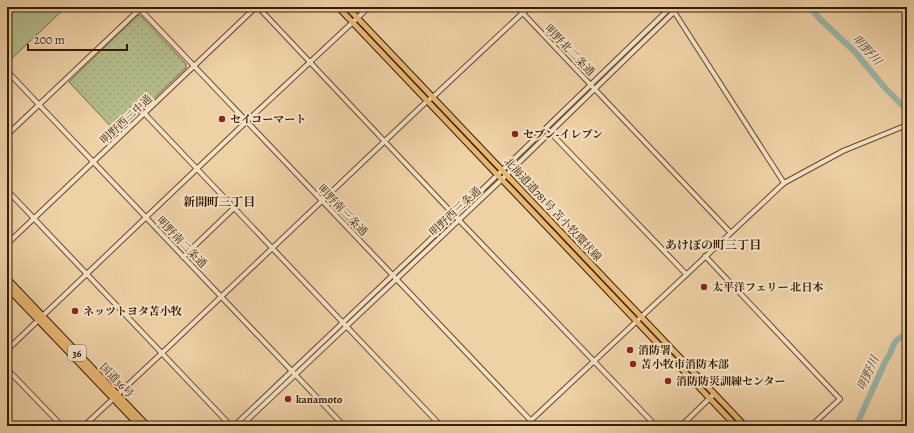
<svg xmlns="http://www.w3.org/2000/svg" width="914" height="433" viewBox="0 0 914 433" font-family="Alegreya,'Noto Serif JP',serif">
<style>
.green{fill:url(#green-dots);stroke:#756c46}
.pitch{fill:#b4bd8b;stroke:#756c46}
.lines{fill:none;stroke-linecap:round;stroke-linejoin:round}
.river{stroke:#9ab7a8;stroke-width:6}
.minor-casing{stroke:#64492a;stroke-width:6}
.major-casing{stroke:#361c00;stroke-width:7}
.highway-casing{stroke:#361c00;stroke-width:8}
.minor{stroke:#f5e1c5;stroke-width:4}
.major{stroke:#e8b873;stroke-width:5}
.highway{stroke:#e8b873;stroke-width:6}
.poi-dot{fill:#8f2418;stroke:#f5e1c5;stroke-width:1.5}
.labels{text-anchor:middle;stroke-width:4;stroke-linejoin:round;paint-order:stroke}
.shield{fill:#f5e1c5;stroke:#6f573b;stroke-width:1}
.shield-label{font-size:10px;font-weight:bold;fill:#361c00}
.street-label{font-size:11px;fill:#361c00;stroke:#f5e1c5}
.poi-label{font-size:11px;font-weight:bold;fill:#361c00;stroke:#f5e1c5;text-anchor:start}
.water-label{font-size:12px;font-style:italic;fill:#544a32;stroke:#f5e1c5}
.neighbourhood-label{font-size:12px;font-weight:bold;fill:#361c00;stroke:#f5e1c5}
</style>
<defs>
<pattern id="green-dots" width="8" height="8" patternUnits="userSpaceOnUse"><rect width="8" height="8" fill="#b4bd8b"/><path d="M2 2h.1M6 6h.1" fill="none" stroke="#9ba276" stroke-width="1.8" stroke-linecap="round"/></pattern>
</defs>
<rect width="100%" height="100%" fill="#efd1a6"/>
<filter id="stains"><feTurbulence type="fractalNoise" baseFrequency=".005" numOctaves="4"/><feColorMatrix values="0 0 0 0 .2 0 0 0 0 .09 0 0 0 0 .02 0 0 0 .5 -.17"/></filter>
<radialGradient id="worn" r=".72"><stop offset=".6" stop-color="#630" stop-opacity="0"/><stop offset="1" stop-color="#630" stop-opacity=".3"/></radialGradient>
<polygon class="green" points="138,15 141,16 186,64 186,68 117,133 69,82"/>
<polygon class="pitch" points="7,7 66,7 8,62 7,61"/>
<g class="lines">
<g class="river">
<polyline points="809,7 822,21 854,51 886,89 907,110"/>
<path d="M856,426L886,360C895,350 889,341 906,335L907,336"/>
</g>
<defs>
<g id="minor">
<polyline points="138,7 536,426"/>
<polyline points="258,7 455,216 656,426"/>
<polyline points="517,7 730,232"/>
<polyline points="673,10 784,183"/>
<polyline points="7,71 344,426"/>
<polyline points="145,114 441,426"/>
<polyline points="548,130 686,274"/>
<polyline points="7,135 142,7"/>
<polyline points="7,190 231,426"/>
<polyline points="7,244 256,7"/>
<polyline points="705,256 840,399 811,426"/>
<polyline points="183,257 234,208"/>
<polyline points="7,350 247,121 369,7"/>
<polyline points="7,369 62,426"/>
<polyline points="687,421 692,426"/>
<polyline points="84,426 162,353 427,101 433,97 529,7"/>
<polyline points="234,426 455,216 671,7"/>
<polyline points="241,426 497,184 679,7"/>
<polyline points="525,426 784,183 843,151 907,125"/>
<polyline points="681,426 714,394"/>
</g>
<g id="major">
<polyline points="338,7 736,426"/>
<polyline points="347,7 745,426"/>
</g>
<g id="highway">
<polyline points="7,279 147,426"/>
<polyline points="7,287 140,426"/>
</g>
</defs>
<use href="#minor" class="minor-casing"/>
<use href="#major" class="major-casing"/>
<use href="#highway" class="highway-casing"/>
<use href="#minor" class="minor"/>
<use href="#major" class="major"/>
<use href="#highway" class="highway"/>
</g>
<g class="poi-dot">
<circle cx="222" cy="119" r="4"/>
<circle cx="515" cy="134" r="4"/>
<circle cx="704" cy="287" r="4"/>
<circle cx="75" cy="311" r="4"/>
<circle cx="630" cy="350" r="4"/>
<circle cx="633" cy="364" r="4"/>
<circle cx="668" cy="381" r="4"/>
<circle cx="288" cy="399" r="4"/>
</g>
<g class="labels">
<rect class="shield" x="68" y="345" width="18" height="16" rx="3"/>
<g class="shield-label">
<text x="77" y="357">36</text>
</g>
<g class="street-label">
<text transform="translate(570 50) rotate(46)" y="4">明野北二条通</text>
<text transform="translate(126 119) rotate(-43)" y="4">明野西二中通</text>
<text transform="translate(553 209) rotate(47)" y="4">北海道道781号 苫小牧環状線</text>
<text transform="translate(343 210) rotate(46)" y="4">明野南三条通</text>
<text transform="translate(455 211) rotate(-43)" y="4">明野西三条通</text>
<text transform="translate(182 242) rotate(46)" y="4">明野南二条通</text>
<text transform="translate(117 380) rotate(46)" y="4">国道36号</text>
</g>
<g class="poi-label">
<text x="230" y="123">セイコーマート</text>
<text x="523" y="138">セブン-イレブン</text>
<text x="712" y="291">太平洋フェリー 北日本</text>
<text x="83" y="315">ネッツトヨタ苫小牧</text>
<text x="638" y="354">消防署</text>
<text x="641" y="368">苫小牧市消防本部</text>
<text x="676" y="385">消防防災訓練センター</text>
<text x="296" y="403">kanamoto</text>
</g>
<g class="water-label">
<text transform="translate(867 50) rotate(47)" y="4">明野川</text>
<text transform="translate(868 373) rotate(-66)" y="4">明野川</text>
</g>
<g class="neighbourhood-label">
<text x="219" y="206">新開町三丁目</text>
<text x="713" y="249">あけぼの町三丁目</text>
</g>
</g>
<rect width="914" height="433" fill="none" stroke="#efd1a6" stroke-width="24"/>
<rect x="8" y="8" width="898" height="417" fill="none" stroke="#361c00" stroke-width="2"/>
<rect x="12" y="12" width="890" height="409" fill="none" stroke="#361c00"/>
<path d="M28 44v6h99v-6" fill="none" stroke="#361c00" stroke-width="2"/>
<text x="34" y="44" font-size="12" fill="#361c00" stroke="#f5e1c5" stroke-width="3" paint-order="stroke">200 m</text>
<rect width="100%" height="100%" filter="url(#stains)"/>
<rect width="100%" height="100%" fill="url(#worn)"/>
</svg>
